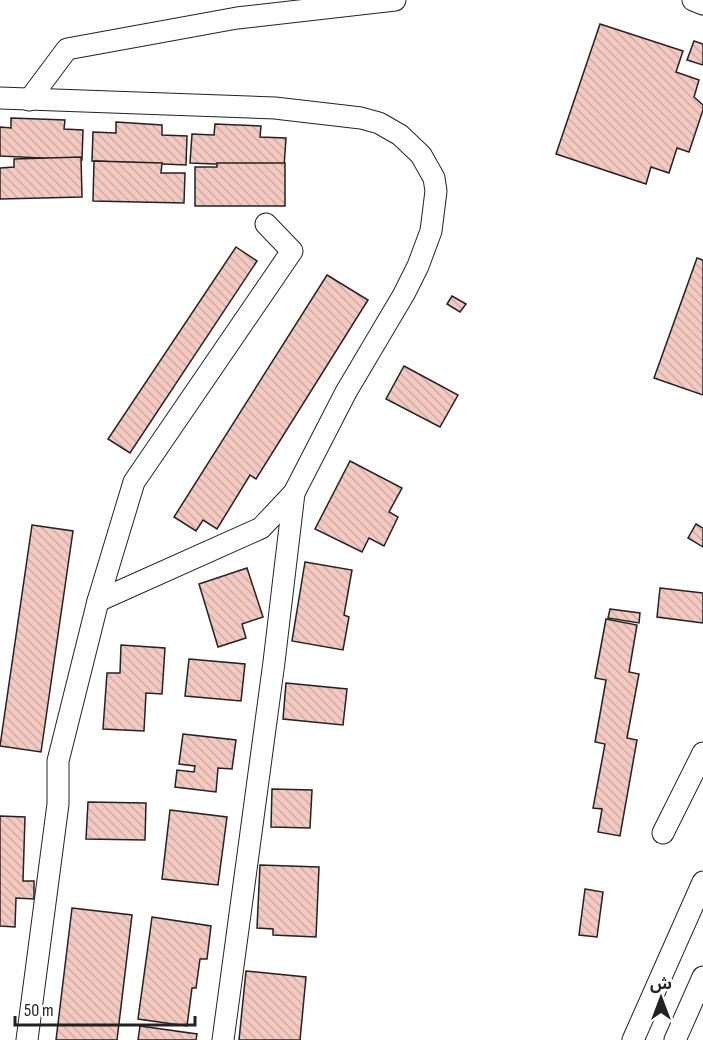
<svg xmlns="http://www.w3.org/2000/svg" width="703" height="1040" viewBox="0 0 703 1040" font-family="'Sofia Sans Condensed','Noto Sans Arabic',sans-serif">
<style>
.building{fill:url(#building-back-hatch);stroke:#222;stroke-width:1.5}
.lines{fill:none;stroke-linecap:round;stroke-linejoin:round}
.street-casing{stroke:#222;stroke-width:23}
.street{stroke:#fff;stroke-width:21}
</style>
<defs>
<pattern id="building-back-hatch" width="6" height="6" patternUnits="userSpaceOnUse" patternTransform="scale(1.5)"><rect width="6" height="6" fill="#f3c9c0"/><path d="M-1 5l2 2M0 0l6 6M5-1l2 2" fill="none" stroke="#d0aca5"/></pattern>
</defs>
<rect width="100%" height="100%" fill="#fff"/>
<g class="building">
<polygon points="600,24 683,51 676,72 699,80 694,97 703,105 703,110 689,152 677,148 669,173 651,167 646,184 556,154"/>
<polygon points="694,41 703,44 703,65 687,60"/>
<polygon points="11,118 65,120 64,129 83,130 82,160 0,156 0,127 11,128"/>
<polygon points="116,122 162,125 162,135 187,136 186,165 92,161 93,132 116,133"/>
<polygon points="215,124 261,126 260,137 286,138 284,167 190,163 192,134 214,135"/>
<polygon points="81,157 82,197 0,199 0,168 14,167 14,159"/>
<polygon points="94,161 162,163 161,173 185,173 184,203 93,201"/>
<polygon points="217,163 285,163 285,206 195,206 195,167 217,167"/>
<polygon points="236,247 257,261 130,453 108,439"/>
<polygon points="697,258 703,260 703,395 654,378"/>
<polygon points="327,275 368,300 256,479 250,475 217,529 203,520 196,531 174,517"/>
<polygon points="452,296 466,304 460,312 447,304"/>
<polygon points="404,366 458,395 440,427 386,399"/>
<polygon points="350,461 402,488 389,512 398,517 384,546 369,538 362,552 315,529"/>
<polygon points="696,524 703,528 703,547 688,538"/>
<polygon points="32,525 73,531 41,752 0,746"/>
<polygon points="305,562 352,570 344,615 349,617 343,650 292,641"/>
<polygon points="247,568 263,617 242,624 246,638 218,647 199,584"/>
<polygon points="660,588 703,593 703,623 657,617"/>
<polygon points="610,609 640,613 639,623 608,618"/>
<polygon points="606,619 637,625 629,672 639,674 627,738 637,740 620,836 598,832 602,809 593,808 605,744 595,742 606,680 595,678"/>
<polygon points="121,645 165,648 162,694 146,693 144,731 103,729 107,673 120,673"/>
<polygon points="189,659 245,664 241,701 185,696"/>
<polygon points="286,683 347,689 343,725 283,719"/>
<polygon points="183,734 236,740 232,769 218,768 216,792 175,787 177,770 194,772 195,766 179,764"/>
<polygon points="272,789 312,790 310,828 271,827"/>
<polygon points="88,802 146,803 145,840 86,839"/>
<polygon points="170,810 227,817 218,885 162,879"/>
<polygon points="0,816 25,817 23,881 34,881 34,899 16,898 15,927 0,926"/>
<polygon points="260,865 319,867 316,937 273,935 273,929 257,928"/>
<polygon points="585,889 603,892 597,937 579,935"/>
<polygon points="72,908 132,915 117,1040 56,1040"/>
<polygon points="152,917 211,926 207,959 200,959 196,988 192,988 187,1026 138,1019"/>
<polygon points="246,971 306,977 300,1040 239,1040"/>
<polygon points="140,1026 197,1034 196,1040 138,1040"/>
</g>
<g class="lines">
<defs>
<g id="street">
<polyline points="693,0 703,4"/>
<polyline points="0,98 275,108 361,118 379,123 400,135 421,155 434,178 436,191 431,231 418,266 404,294 346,392 294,493 261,528 98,601"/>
<polyline points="29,100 67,49 237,18 395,0"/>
<polyline points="663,833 703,753"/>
<polyline points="27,1040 58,804 58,761 98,601 134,482 292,251 266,224"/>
<polyline points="223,1040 274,662 294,493"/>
<polyline points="633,1040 703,882"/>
<polyline points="675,1040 703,977"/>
</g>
</defs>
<use href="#street" class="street-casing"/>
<use href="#street" class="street"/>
</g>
<g transform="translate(661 998)" stroke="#ffffff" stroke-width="4.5" paint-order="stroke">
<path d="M0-4.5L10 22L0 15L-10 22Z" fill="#222222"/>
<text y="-9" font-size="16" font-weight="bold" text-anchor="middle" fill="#222222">ش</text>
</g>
<path d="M15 1016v9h180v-9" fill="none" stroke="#222222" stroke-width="3"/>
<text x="24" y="1016" font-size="18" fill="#222222" stroke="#ffffff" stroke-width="4.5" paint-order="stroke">50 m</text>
</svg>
